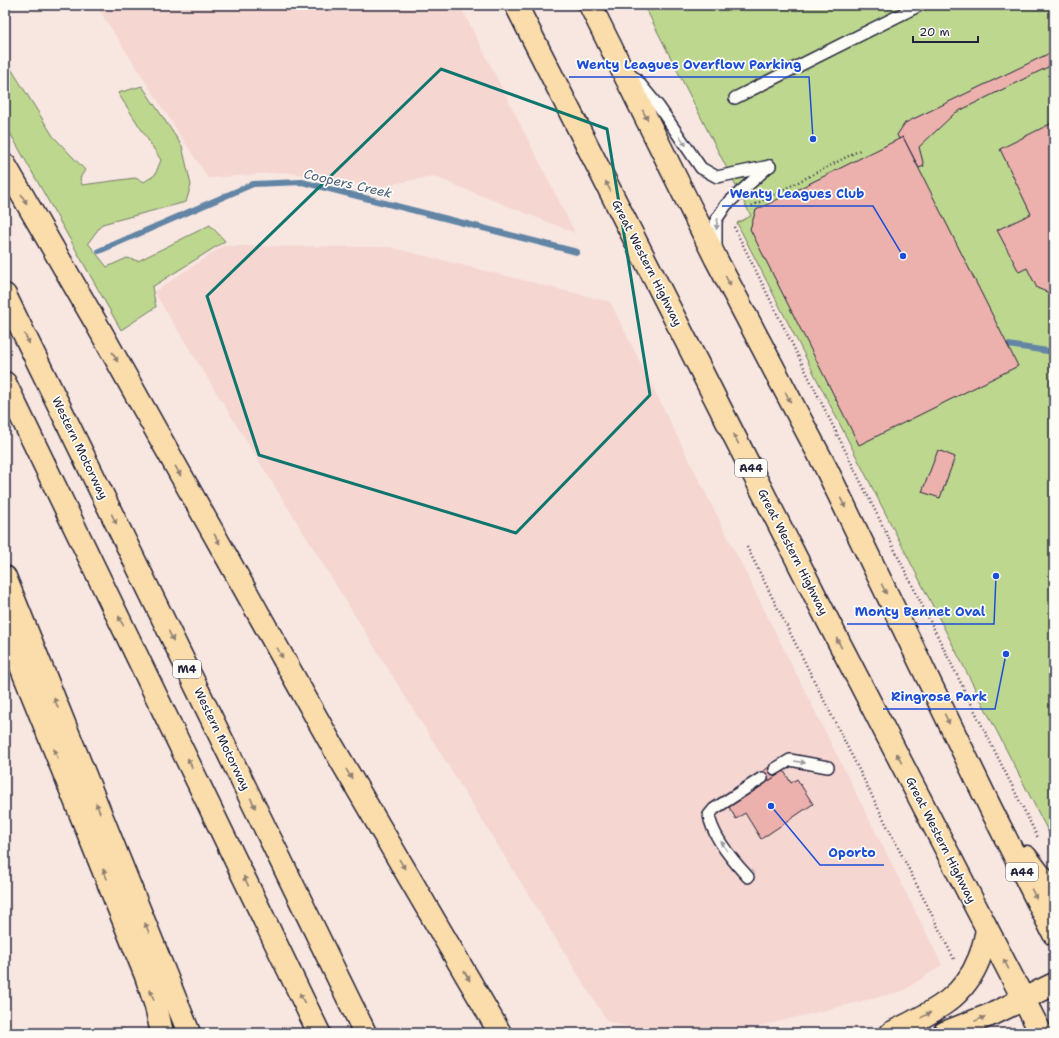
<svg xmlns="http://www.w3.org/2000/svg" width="1059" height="1038" viewBox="0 0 1059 1038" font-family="'Shantell Sans',sans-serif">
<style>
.built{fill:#f5d6d1}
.green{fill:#bdd78e;stroke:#707c64}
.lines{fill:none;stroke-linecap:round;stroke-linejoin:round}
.stream{stroke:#6285a5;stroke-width:6}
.building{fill:#edb1ad;stroke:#22223b}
.lane-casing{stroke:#22223b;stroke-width:14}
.highway-casing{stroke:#22223b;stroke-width:25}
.path{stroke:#22223b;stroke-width:2.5;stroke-dasharray:1 3;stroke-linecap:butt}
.lane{stroke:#fdfcf7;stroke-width:11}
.highway{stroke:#fbddab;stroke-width:22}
.oneway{fill:#8e8073}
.oneway2{fill:#9a9aa2}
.marked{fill:none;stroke:#0f766e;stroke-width:3;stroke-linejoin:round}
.labels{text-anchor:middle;stroke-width:3.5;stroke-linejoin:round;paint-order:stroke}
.shield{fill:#fdfcf7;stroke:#646373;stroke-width:1}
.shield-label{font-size:11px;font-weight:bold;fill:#22223b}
.street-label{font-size:12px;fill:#22223b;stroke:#fdfcf7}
.water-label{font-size:13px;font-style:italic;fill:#475c79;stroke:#fdfcf7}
.leader{fill:none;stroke:#1d4ed8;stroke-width:1.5}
.callout-dot{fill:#1d4ed8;stroke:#fdfcf7;stroke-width:1.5}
.callout-label{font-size:13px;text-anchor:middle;font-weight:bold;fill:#1d4ed8;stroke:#fdfcf7;stroke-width:3.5;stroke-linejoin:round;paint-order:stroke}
</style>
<rect width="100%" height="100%" fill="#f8e6e1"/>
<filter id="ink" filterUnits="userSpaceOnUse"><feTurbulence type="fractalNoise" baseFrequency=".025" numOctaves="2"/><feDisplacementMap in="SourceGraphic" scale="8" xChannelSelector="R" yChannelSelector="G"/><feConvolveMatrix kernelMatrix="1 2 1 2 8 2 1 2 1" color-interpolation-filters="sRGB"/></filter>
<g filter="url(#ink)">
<g class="built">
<polygon points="96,5 460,5 575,233 433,176 378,187 286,172 208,178"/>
<polygon points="223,246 389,247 610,302 942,965 903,991 732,1033 649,1033 607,1021 154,292"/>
</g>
<g class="green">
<polygon points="644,5 1054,5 1054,843 737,223 751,216"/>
<polygon points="5,59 53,136 85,170 80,178 82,185 135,178 144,182 155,175 161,160 118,93 142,86 182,146 191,185 186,202 102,224 88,243 107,267 127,258 138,261 210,225 225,241 152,287 156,307 121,330 5,124"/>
</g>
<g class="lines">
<g class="stream">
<polyline points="99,251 253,184 302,182 577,252"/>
<polyline points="1008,345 1054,352"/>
</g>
</g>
<g class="building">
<polygon points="1054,51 1054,64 955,113 919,147 924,166 919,168 903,137 899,139 897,135 905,123"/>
<polygon points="1054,122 1054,295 1037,288 1027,268 1019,272 997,230 1031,214 1000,149"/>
<polygon points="903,137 1018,366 859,445 750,229 756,210"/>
<polygon points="938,450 955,457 940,498 922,492"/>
<polygon points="772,765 778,775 765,783 759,774"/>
<polygon points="784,771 791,783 797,779 813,804 761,839 745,813 736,819 729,807"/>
</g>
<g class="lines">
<defs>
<g id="lane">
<polyline points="635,78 659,107 701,168 717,177 770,166"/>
<polyline points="735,98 920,5"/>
<polyline points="716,248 716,220 726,205 769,166"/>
<polyline points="775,769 790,760 828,767"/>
<path d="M748,877C734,862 712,836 709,815L714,809L762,778"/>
</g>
<g id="highway">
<polyline points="516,5 828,621 1041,1033"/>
<polyline points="590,5 716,259 826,468 991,809 1054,934"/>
<polyline points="5,165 96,323 329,740 500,1033"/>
<polyline points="5,295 365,1033"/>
<polyline points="5,383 319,1033"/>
<polyline points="5,577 189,1033"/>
<polyline points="5,627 146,976 156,1006 162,1033"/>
<polyline points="1026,857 1054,893"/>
<path d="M891,1033C928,1014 963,1001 979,959C983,950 985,939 987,930"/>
<polyline points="944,1033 995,1013 1054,984"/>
</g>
</defs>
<use href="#lane" class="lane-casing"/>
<use href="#highway" class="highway-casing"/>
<g class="path">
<polyline points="752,206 860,150"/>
<polyline points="734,227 1038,838"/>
<polyline points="747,547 955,961"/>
</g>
<use href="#lane" class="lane"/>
<use href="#highway" class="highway"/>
</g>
<defs><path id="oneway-solid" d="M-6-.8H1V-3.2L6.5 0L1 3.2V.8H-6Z"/></defs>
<g class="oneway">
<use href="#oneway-solid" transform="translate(645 115) rotate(64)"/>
<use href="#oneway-solid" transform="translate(608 186) rotate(-117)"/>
<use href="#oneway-solid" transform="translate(24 199) rotate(60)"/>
<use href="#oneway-solid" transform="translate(728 281) rotate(62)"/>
<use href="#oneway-solid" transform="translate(27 339) rotate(64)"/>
<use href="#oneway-solid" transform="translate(115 357) rotate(61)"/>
<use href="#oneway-solid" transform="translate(788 397) rotate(62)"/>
<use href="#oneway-solid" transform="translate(736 439) rotate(-117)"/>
<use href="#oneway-solid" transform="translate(178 471) rotate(61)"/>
<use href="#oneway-solid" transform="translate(843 503) rotate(64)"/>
<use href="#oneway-solid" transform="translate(114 519) rotate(64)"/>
<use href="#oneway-solid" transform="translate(217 539) rotate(61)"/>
<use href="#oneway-solid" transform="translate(884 589) rotate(64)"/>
<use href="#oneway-solid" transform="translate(121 621) rotate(-116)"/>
<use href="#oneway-solid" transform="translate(171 636) rotate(64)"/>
<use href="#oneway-solid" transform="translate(839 643) rotate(-117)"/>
<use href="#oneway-solid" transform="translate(280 653) rotate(61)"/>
<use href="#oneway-solid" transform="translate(56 703) rotate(-112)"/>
<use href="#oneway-solid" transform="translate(947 719) rotate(64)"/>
<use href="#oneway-solid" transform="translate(56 754) rotate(-112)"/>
<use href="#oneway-solid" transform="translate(899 758) rotate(-117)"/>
<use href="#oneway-solid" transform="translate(190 763) rotate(-116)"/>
<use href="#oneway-solid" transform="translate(349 774) rotate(59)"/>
<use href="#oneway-solid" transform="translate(253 803) rotate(64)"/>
<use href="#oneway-solid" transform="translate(98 808) rotate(-112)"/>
<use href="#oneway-solid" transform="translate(402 864) rotate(60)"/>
<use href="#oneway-solid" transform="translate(105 874) rotate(-112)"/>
<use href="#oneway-solid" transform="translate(246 881) rotate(-116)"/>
<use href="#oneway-solid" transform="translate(1034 894) rotate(63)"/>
<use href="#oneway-solid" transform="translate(147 928) rotate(-112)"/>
<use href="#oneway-solid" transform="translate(1006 964) rotate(-117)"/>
<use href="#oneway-solid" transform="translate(467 976) rotate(60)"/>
<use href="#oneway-solid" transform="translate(152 995) rotate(-109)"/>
<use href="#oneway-solid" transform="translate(302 998) rotate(-116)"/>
<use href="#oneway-solid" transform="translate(926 1015) rotate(-29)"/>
<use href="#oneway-solid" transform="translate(980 1019) rotate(-22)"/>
</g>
<g class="oneway2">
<use href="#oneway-solid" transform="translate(683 141) rotate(55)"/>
<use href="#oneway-solid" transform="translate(717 224) rotate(97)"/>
<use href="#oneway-solid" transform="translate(800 762) rotate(10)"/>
<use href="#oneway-solid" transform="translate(724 846) rotate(-123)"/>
</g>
</g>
<path class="marked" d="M441,69L607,129L650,395L516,533L259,455L207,296Z"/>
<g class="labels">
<g class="shield">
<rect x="735" y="459" width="32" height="18" rx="3"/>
<rect x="173" y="660" width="28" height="18" rx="3"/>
<rect x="1006" y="863" width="32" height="18" rx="3"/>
</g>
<g class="shield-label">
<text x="751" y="472">A44</text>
<text x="187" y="673">M4</text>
<text x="1022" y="876">A44</text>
</g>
<g class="street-label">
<text transform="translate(647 263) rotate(63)" y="4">Great Western Highway</text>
<text transform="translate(80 448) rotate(64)" y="4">Western Motorway</text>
<text transform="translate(793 552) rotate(63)" y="4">Great Western Highway</text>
<text transform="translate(222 739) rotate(64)" y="4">Western Motorway</text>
<text transform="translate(941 840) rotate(63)" y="4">Great Western Highway</text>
</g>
<g class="water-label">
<text transform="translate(348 183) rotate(13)" y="5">Coopers Creek</text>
</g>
</g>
<path class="leader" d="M813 139L809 77H569M903 256L873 206H722M996 576L994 624H847M1006 654L995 709H883M771 806L820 865H884"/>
<g class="callout-dot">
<circle cx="813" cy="139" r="4"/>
<circle cx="903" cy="256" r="4"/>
<circle cx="996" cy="576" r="4"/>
<circle cx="1006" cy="654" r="4"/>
<circle cx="771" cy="806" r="4"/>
</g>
<g class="callout-label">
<text x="689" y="69">Wenty Leagues Overflow Parking</text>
<text x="797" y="198">Wenty Leagues Club</text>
<text x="920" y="616">Monty Bennet Oval</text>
<text x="939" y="701">Ringrose Park</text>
<text x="852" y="857">Oporto</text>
</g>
<rect width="1059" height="1038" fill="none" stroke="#fdfcf7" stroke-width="20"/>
<rect x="10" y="10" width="1039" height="1018" fill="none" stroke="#22223b" stroke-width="1.5" filter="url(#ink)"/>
<path d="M913 36v6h65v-6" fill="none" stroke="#22223b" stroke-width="2"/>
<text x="919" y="36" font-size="12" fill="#22223b" stroke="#fdfcf7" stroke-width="3" paint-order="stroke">20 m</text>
</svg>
